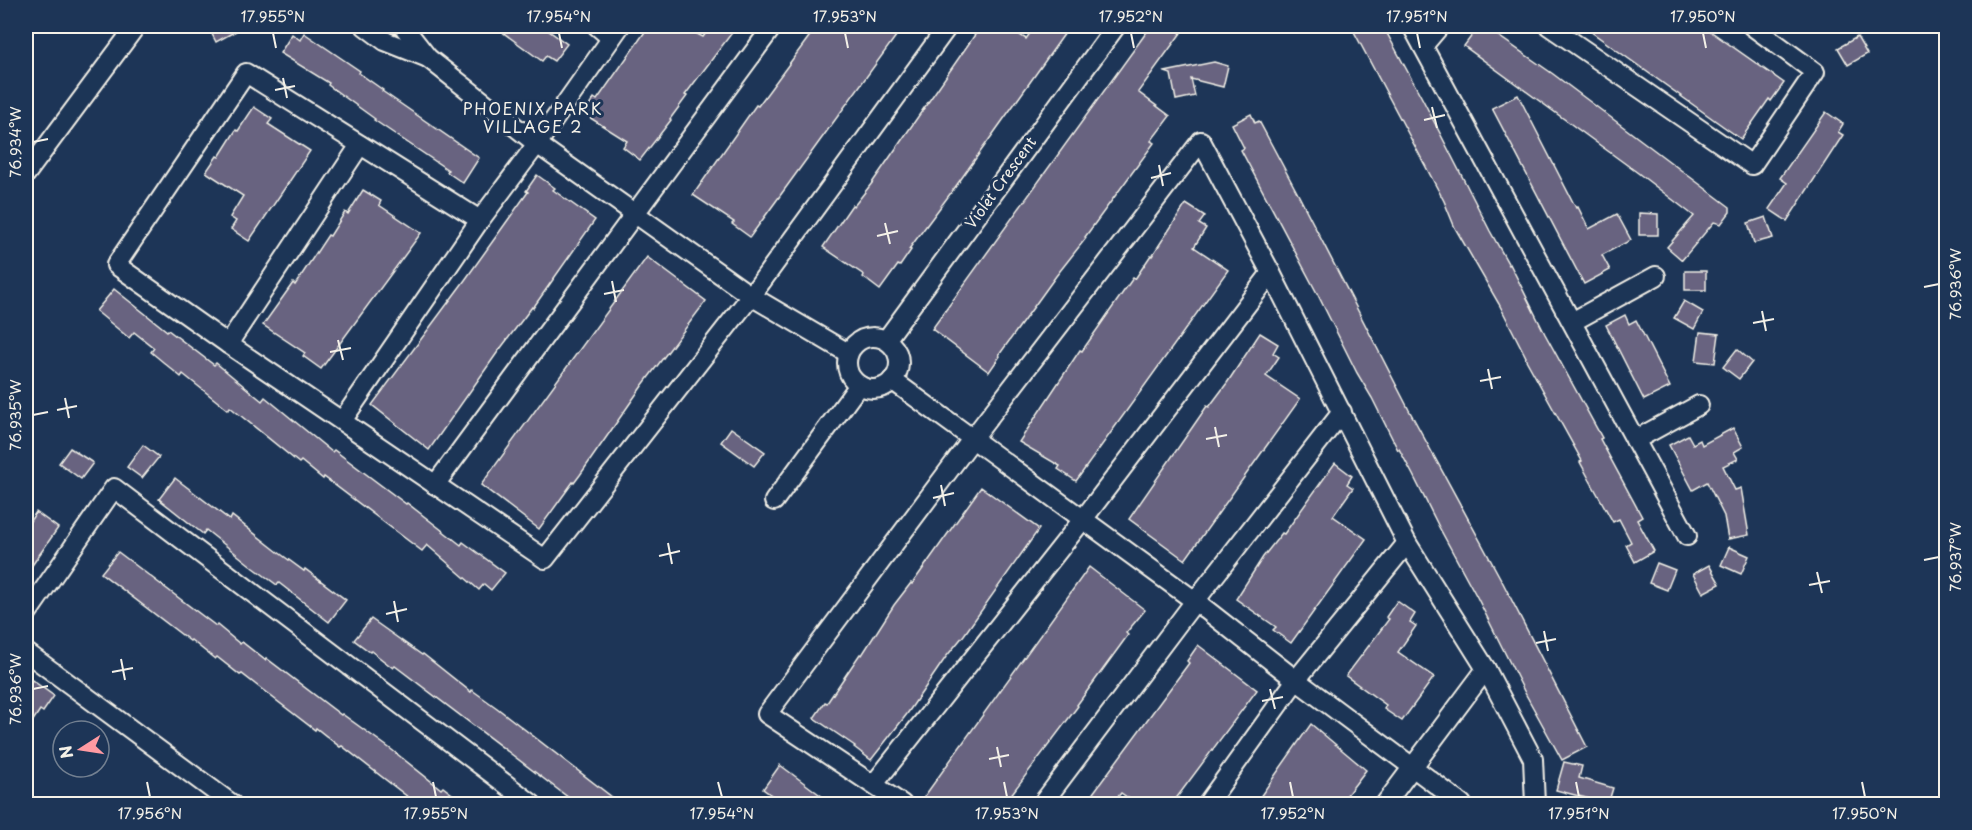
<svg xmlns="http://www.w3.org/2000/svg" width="1972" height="830" viewBox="0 0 1972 830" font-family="'Playpen Sans',sans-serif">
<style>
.building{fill:#676380;stroke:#f4f1e8;stroke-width:1.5}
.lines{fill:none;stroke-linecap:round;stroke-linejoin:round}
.street-casing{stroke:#f4f1e8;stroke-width:22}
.street{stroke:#1d3557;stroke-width:18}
.ticks{fill:none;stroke:#f4f1e8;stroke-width:2}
.labels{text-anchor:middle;stroke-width:6;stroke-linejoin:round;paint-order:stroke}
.street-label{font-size:15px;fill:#f4f1e8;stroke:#1d3557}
.neighbourhood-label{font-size:16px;letter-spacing:1.5px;fill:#f4f1e8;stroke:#1d3557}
.neatline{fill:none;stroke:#f4f1e8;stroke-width:2}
.ticks-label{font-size:15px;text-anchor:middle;fill:#f4f1e8}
</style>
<rect width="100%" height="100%" fill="#1d3557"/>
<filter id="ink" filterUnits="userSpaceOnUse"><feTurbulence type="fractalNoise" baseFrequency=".0167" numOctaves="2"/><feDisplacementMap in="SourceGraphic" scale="12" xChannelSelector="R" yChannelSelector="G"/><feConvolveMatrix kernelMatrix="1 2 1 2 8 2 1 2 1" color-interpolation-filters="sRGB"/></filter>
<g filter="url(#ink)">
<g class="building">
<polygon points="208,26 245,26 216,42"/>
<polygon points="494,26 542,26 567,44 554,61 546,56 542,61"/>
<polygon points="649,26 682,26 703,37 711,26 737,26 685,95 687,96 670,119 671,120 640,160 623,147 627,141 584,114 594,98 597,100"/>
<polygon points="817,26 891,26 899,32 750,237 732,224 734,222 693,195 756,105 758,106"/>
<polygon points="981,26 1006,26 1026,39 1035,26 1070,26 956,186 909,249 911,250 900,266 898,265 880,290 863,277 864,275 823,247 852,205 854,206 872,183"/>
<polygon points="1151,26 1186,26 1138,92 1170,116 1151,141 1154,143 1085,237 1086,238 1056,276 999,355 1000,356 989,372 932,329"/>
<polygon points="1351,26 1383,26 1423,100 1490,231 1509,265 1510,264 1545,334 1602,438 1600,439 1642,517 1637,520 1654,551 1635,562 1626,545 1631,542 1619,519 1613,522 1593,486 1580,462 1582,461 1525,358 1526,357 1499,304 1455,228 1444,201"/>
<polygon points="1479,26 1484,26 1553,74 1730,207 1730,212 1721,224 1714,222 1682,260 1667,247 1694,216 1638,173 1464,46"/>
<polygon points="1583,26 1703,26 1784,83 1771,101 1769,99 1741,139"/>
<polygon points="304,33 360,71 359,73 383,90 382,91 479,158 463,183 447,172 448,170 374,120 375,119 328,85 329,83 280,53 292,34 300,40"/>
<polygon points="1857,37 1867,54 1848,65 1838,48"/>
<polygon points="1214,62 1228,66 1223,87 1191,79 1195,96 1176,100 1171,74 1165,72"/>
<polygon points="1518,95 1576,208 1578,207 1589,229 1617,214 1631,240 1602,255 1610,270 1584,284 1492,108"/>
<polygon points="254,107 272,119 268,124 310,151 249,241 231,229 236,221 230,217 243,196 206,172 217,156 219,157 236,130 238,131"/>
<polygon points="1826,112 1843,124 1838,132 1843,135 1787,221 1769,209 1787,183 1780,178"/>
<polygon points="1251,114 1255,123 1259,121 1299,196 1409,410 1503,583 1587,747 1562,760 1525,693 1477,597 1439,527 1413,475 1399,449 1398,450 1372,398 1357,373 1318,295 1241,150 1244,148 1232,124"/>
<polygon points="537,175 555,188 553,190 595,220 533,308 532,307 497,353 429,450 372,405 465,280 528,192 526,191"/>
<polygon points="363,190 381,201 379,205 421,233 321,369 303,356 305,353 263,325 293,283 295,285 328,235 330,236 345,212 348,214"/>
<polygon points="1186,204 1205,216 1199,224 1206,228 1194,247 1228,270 1076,481 1058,469 1060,466 1019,442 1080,350 1082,351 1133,278 1135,279 1151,255 1152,256"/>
<polygon points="1639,213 1658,214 1658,235 1639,235"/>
<polygon points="1766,217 1773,238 1754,243 1748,223"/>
<polygon points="647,257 706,301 642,386 580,475 574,483 573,482 539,529 481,485"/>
<rect x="1685" y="271" width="21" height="19"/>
<polygon points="114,289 167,331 168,330 214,365 216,363 262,401 265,397 332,452 334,450 406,504 407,503 461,545 463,542 505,573 491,590 484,584 479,590 427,545 422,551 324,477 323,479 301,461 299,463 230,407 228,410 183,374 181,377 151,352 154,348 134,332 129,338 96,311"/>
<polygon points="1684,301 1703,312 1694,329 1674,318"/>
<polygon points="1625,315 1629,324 1636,320 1670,387 1644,400 1606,325"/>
<polygon points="1700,332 1719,334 1715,363 1696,361"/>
<polygon points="1260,333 1278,344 1273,353 1279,357 1266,376 1300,399 1185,560 1129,519 1207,406 1209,407 1227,383"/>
<polygon points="1737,349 1752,362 1739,379 1723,367"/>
<polygon points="731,428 765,452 754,466 721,442"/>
<polygon points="1733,428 1743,447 1734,452 1738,459 1723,466 1735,490 1741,488 1749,535 1728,539 1724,516 1707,482 1693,490 1669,445 1688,435 1693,444 1700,440 1702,445"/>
<polygon points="143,445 159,457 142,478 127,467"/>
<polygon points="70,448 93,463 81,479 59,463"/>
<polygon points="1335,463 1352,476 1347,484 1353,488 1333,516 1366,539 1291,643 1273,630 1276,627 1236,599 1263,557 1282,533 1284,534"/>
<polygon points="175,478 230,520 232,516 278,552 304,571 305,569 346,600 329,622 279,583 277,585 254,568 206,530 203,534 159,499"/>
<polygon points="981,487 1039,529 964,635 946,657 907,714 871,760 854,747 855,746 814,718 825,702 827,703 860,654 862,655 894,605 911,583 912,584"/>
<polygon points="36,512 58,528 26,574 26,527"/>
<polygon points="1729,547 1749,556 1741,574 1721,565"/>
<polygon points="118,552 216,626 217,625 240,644 242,642 265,660 266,658 341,715 342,714 392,750 441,789 443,787 465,804 417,804 342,746 340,747 316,728 315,730 242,674 240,675 217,657 215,659 191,640 190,641 101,573"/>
<polygon points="1657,563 1675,570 1667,590 1649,583"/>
<polygon points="1709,565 1720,584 1703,593 1693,574"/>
<polygon points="1089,567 1145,610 1126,633 1128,635 1077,705 1078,706 1004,804 935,804 924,797"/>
<polygon points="1397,601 1415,614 1410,622 1416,626 1398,652 1434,677 1402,721 1384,709 1386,705 1346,676 1389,619 1386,617"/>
<polygon points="371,619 422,655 423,654 471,692 472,690 497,708 621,804 577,804 395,666 393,668 371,651 370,652 354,640"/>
<polygon points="1198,645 1257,690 1172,804 1137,804 1121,793 1112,804 1085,804 1189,663 1187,661"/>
<polygon points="32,680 54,696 43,712 40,710 26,731 26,689"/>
<polygon points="1311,724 1366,770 1340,804 1255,804"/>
<polygon points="1564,762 1582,766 1579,778 1613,788 1608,804 1588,804 1590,799 1556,790"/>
<polygon points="780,765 819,794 832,804 784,804 763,789"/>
</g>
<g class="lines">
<defs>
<g id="street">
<polyline points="365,26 385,41 428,58"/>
<polyline points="403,26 428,58 537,144 751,296 848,353"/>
<polyline points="597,26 611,38"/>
<polyline points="1412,26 1687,536"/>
<polyline points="1549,26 1752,165 1815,72 1752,26"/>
<polyline points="1423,46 1440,26"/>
<polyline points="26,174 136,26"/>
<polyline points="480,220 246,73 116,265 228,344 545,559 751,296 948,26"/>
<polyline points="1572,322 1656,276"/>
<circle cx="873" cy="363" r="26"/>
<polyline points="886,340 1116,26"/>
<polyline points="228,344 360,145"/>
<polyline points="892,380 1195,601 1296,680 1462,804"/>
<polyline points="342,421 480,220 537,144 620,26"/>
<polyline points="1635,440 1699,405"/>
<polyline points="435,485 773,26"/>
<polyline points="774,501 859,385"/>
<polyline points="26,615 114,488 532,804"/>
<polyline points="26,652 232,804"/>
<polyline points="874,784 1084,518 1271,273"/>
<polyline points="902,804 767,714 973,438 1201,141 1271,273 1407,543 1486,669 1533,759 1535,804"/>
<polyline points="1042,804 1195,601 1342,412"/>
<polyline points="1207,804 1296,680 1407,543"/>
<polyline points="1385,804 1486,669"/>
</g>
</defs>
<use href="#street" class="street-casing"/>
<use href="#street" class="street"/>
</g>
</g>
<path class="ticks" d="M273,33L276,48M559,33L562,48M845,33L848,48M1131,33L1134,48M1417,33L1420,48M1703,33L1706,48M283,78L287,98M275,90L295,86M1432,107L1437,128M1424,120L1445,115M33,142L48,139M1159,165L1163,186M1151,178L1171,173M885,223L890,244M877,236L898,231M612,281L616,302M1924,287L1939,284M604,294L624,290M1762,311L1766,331M1753,323L1774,319M338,340L343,360M330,352L351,348M1488,369L1492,389M1480,381L1501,377M65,398L69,418M57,410L77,406M33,415L48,412M1215,427L1219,447M1206,439L1227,435M941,485L945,506M933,498L954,493M668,543L672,564M659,556L680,551M1924,560L1939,557M1817,572L1822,593M1809,585L1830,581M394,601L398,622M386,614L407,609M1544,631L1548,651M1536,643L1556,639M121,659L125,680M112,672L133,668M33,689L48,686M1270,689L1275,709M1262,701L1283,697M997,747L1001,767M989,759L1009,755M147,782L150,797M433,782L436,797M718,782L722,797M1004,782L1007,797M1290,782L1293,797M1576,782L1579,797M1862,782L1865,797"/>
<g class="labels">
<g class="street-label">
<text transform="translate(1001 183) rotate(-54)" y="5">Violet Crescent</text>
</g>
<g class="neighbourhood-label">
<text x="533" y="115">PHOENIX PARK<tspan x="533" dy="18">VILLAGE 2</tspan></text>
</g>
</g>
<rect width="1972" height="830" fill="none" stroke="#1d3557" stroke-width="66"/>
<g transform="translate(81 749) rotate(258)"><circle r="28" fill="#1d3557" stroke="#738091" stroke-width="1.5"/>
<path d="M0-4.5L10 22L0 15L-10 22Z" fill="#ff9aa2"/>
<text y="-9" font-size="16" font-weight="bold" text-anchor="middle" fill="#f4f1e8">N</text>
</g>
<rect x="33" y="33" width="1906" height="764" class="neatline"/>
<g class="ticks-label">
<text x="273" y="22">17.955°N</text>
<text x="559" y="22">17.954°N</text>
<text x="845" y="22">17.953°N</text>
<text x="1131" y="22">17.952°N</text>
<text x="1417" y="22">17.951°N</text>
<text x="1703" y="22">17.950°N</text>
<text transform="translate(16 142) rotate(-90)" y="5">76.934°W</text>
<text transform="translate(1956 284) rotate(-90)" y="5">76.936°W</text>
<text transform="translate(16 415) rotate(-90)" y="5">76.935°W</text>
<text transform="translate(1956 557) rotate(-90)" y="5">76.937°W</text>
<text transform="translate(16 689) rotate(-90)" y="5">76.936°W</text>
<text x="150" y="819">17.956°N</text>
<text x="436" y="819">17.955°N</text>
<text x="722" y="819">17.954°N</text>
<text x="1007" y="819">17.953°N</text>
<text x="1293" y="819">17.952°N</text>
<text x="1579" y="819">17.951°N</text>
<text x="1865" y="819">17.950°N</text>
</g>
</svg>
